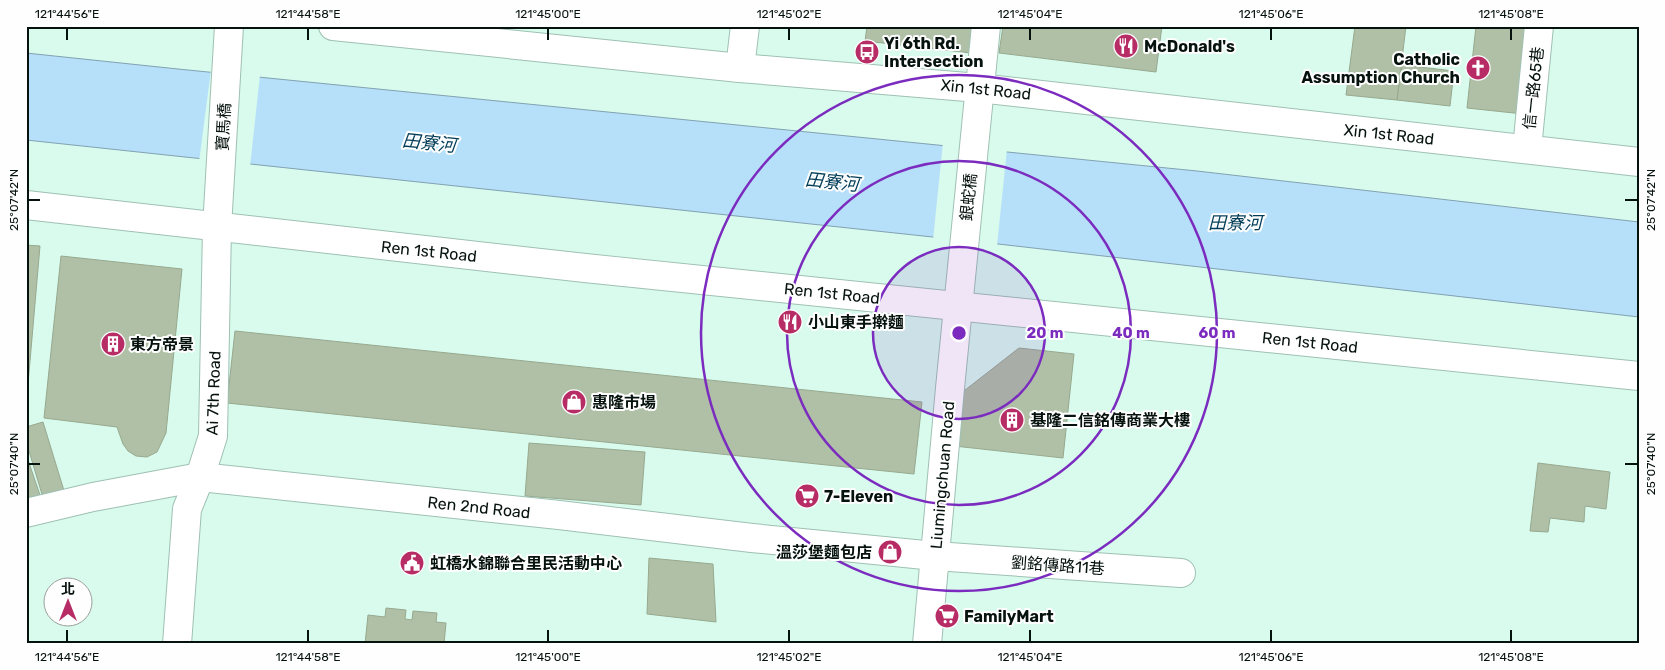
<svg xmlns="http://www.w3.org/2000/svg" width="1665" height="670" viewBox="0 0 1665 670" font-family="Rubik,'Noto Sans TC',sans-serif">
<style>
.water{fill:#b6dff9;stroke:#81a2b2}
.pier{fill:#d8fbed}
.building{fill:#afc0a6;stroke:#97a98f}
.lines{fill:none;stroke-linecap:round;stroke-linejoin:round}
.minor-casing{stroke:#9fc0b3;stroke-width:30}
.minor{stroke:#fff;stroke-width:28}
.ticks{fill:none;stroke:#06120d;stroke-width:2}
.ring{fill:none;stroke:#7b2cbf;stroke-width:2.5}
.labels{text-anchor:middle;stroke-width:4;stroke-linejoin:round;paint-order:stroke}
.poi-label{font-size:16px;font-weight:bold;fill:#06120d;stroke:#fefefe;text-anchor:start}
.street-label{font-size:16px;fill:#06120d;stroke:#fefefe}
.water-label{font-size:18px;font-style:italic;fill:#003d58;stroke:#fefefe}
.centre{fill:#7b2cbf;stroke:#fefefe;stroke-width:2.5}
.ring-label{font-size:15px;text-anchor:middle;font-weight:bold;fill:#7b2cbf;stroke:#fefefe;stroke-width:4;stroke-linejoin:round;paint-order:stroke}
.neatline{fill:none;stroke:#06120d;stroke-width:2}
.ticks-label{font-size:12px;text-anchor:middle;fill:#06120d}
</style>
<rect width="100%" height="100%" fill="#d8fbed"/>
<polygon class="water" points="26,53 178,69 1197,171 1639,222 1639,317 998,244 26,140"/>
<g class="pier">
<polygon points="211,70 260,75 250,167 199,162"/>
<polygon points="943,142 1007,149 997,246 933,240"/>
</g>
<g class="building">
<polygon points="867,26 974,26 971,53 865,41"/>
<polygon points="1003,26 1162,26 1156,72 999,53"/>
<polygon points="1355,26 1406,26 1397,100 1346,95"/>
<polygon points="1476,26 1533,26 1523,114 1467,108"/>
<polygon points="1402,65 1454,71 1450,106 1397,100"/>
<polygon points="26,245 40,246 26,407"/>
<polygon points="61,256 182,269 166,433 157,452 147,457 136,456 128,451 123,444 117,427 44,418"/>
<polygon points="235,331 922,402 914,474 227,403"/>
<polygon points="1019,348 1074,354 1063,458 954,446 960,394"/>
<polygon points="43,422 65,494 44,501 26,441 26,427"/>
<polygon points="529,443 645,452 641,505 525,496"/>
<polygon points="26,454 42,501 26,505"/>
<polygon points="1538,463 1610,472 1606,509 1585,506 1584,522 1550,518 1548,532 1530,531"/>
<polygon points="649,558 713,564 716,622 647,614"/>
<polygon points="386,608 406,610 405,619 412,620 413,611 437,613 436,622 446,623 444,644 365,644 368,615 385,617"/>
</g>
<g class="lines">
<defs>
<g id="minor">
<polyline points="333,26 740,68 979,88 1639,162"/>
<polyline points="740,68 745,26"/>
<polyline points="1527,149 1539,26"/>
<polyline points="26,205 585,268 1639,376"/>
<polyline points="26,513 93,497 200,477 559,515 752,538 935,556 1181,573"/>
<polyline points="177,644 187,509 200,477 213,436 217,227 229,26"/>
<polyline points="927,644 950,388 986,26"/>
</g>
</defs>
<use href="#minor" class="minor-casing"/>
<use href="#minor" class="minor"/>
</g>
<path class="ticks" d="M67,28V40M308,28V40M548,28V40M789,28V40M1030,28V40M1271,28V40M1511,28V40M28,200H40M1625,200H1638M28,464H40M1625,464H1638M67,630V642M308,630V642M548,630V642M789,630V642M1030,630V642M1271,630V642M1511,630V642"/>
<circle cx="959" cy="333" r="86" fill="#7b2cbf" fill-opacity=".12"/>
<g class="ring">
<circle cx="959" cy="333" r="86"/>
<circle cx="959" cy="333" r="172"/>
<circle cx="959" cy="333" r="258"/>
</g>
<defs>
<symbol id="restaurant-disc" viewBox="-11 -11 22 22"><circle r="9.5" fill="#b72c65" stroke="#fefefe"/><path d="M-5-6h1v4h1v-4h1v4h1v-4h1v5L-1.5 .5V6h-2V.5L-5-1ZM5-6V6H3V1.5H1.5Q1.5-4 5-6Z" fill="#fff"/></symbol>
<symbol id="bus-disc" viewBox="-11 -11 22 22"><circle r="9.5" fill="#b72c65" stroke="#fefefe"/><path d="M-5-6H5V4H4V6H2V4H-2V6H-4V4H-5ZM-3.5-4V0h7V-4ZM-3.5 1.2v1.5H-2V1.2ZM2 1.2v1.5H3.5V1.2Z" fill="#fff"/></symbol>
<symbol id="church-disc" viewBox="-11 -11 22 22"><circle r="9.5" fill="#b72c65" stroke="#fefefe"/><path d="M-1.2-6h2.4v3.5h3.3v2.4h-3.3V6h-2.4V-.1h-3.3v-2.4h3.3Z" fill="#fff"/></symbol>
<symbol id="building-disc" viewBox="-11 -11 22 22"><circle r="9.5" fill="#b72c65" stroke="#fefefe"/><path d="M-4-6H4V6H1V3H-1V6H-4ZM-2.5-4.3h1.7v1.8h-1.7ZM.8-4.3h1.7v1.8H.8ZM-2.5-1h1.7V.8h-1.7ZM.8-1h1.7V.8H.8Z" fill="#fff"/></symbol>
<symbol id="shop-disc" viewBox="-11 -11 22 22"><circle r="9.5" fill="#b72c65" stroke="#fefefe"/><path d="M-5-2.5h2.3a2.7 3.5 0 0 1 5.4 0H5L5.5 6h-11ZM-1.5-2.5h3a1.5 2.3 0 0 0-3 0Z" fill="#fff"/></symbol>
<symbol id="supermarket-disc" viewBox="-11 -11 22 22"><circle r="9.5" fill="#b72c65" stroke="#fefefe"/><path d="M-6-5.5h2.5l.6 2H6L4.5 2H-2.5L-4.4-4H-6ZM-1.5 3.2a1.3 1.3 0 1 0 .1 0ZM3 3.2a1.3 1.3 0 1 0 .1 0Z" fill="#fff"/></symbol>
<symbol id="civic-disc" viewBox="-11 -11 22 22"><circle r="9.5" fill="#b72c65" stroke="#fefefe"/><path d="M-.6-6.5H3V-4.5H.6V-3L4-1V1h2V6H-6V1h2V-1L-.6-3ZM-1.2 2.5V6h2.4V2.5Z" fill="#fff"/></symbol>
</defs>
<g fill-rule="evenodd">
<use href="#restaurant-disc" x="1112" y="32" width="28" height="28"/>
<use href="#bus-disc" x="853" y="38" width="28" height="28"/>
<use href="#church-disc" x="1464" y="54" width="28" height="28"/>
<use href="#restaurant-disc" x="776" y="308" width="28" height="28"/>
<use href="#building-disc" x="99" y="330" width="28" height="28"/>
<use href="#shop-disc" x="560" y="388" width="28" height="28"/>
<use href="#building-disc" x="998" y="406" width="28" height="28"/>
<use href="#supermarket-disc" x="793" y="482" width="28" height="28"/>
<use href="#shop-disc" x="876" y="538" width="28" height="28"/>
<use href="#civic-disc" x="398" y="549" width="28" height="28"/>
<use href="#supermarket-disc" x="933" y="602" width="28" height="28"/>
</g>
<g class="labels">
<g class="poi-label">
<text x="884" y="49">Yi 6th Rd.<tspan x="884" dy="18">Intersection</tspan></text>
<text x="1144" y="52">McDonald's</text>
<text x="1460" y="65" text-anchor="end">Catholic<tspan x="1460" dy="18">Assumption Church</tspan></text>
<text x="808" y="328">小山東手擀麵</text>
<text x="130" y="350">東方帝景</text>
<text x="592" y="408">惠隆市場</text>
<text x="1030" y="426">基隆二信銘傳商業大樓</text>
<text x="824" y="502">7-Eleven</text>
<text x="872" y="558" text-anchor="end">溫莎堡麵包店</text>
<text x="430" y="569">虹橋水錦聯合里民活動中心</text>
<text x="964" y="622">FamilyMart</text>
</g>
<g class="street-label">
<text transform="translate(1533 88) rotate(-84)" y="6">信一路65巷</text>
<text transform="translate(986 89) rotate(6)" y="6">Xin 1st Road</text>
<text transform="translate(223 127) rotate(-87)" y="6">寶馬橋</text>
<text transform="translate(1389 134) rotate(6)" y="6">Xin 1st Road</text>
<text transform="translate(968 197) rotate(-84)" y="6">銀蛇橋</text>
<text transform="translate(429 251) rotate(6)" y="6">Ren 1st Road</text>
<text transform="translate(832 293) rotate(6)" y="6">Ren 1st Road</text>
<text transform="translate(1310 342) rotate(6)" y="6">Ren 1st Road</text>
<text transform="translate(213 393) rotate(-88)" y="6">Ai 7th Road</text>
<text transform="translate(942 475) rotate(-85)" y="6">Liumingchuan Road</text>
<text transform="translate(479 507) rotate(6)" y="6">Ren 2nd Road</text>
<text transform="translate(1058 565) rotate(4)" y="6">劉銘傳路11巷</text>
</g>
<g class="water-label">
<text transform="translate(429 143) rotate(6)" y="6">田寮河</text>
<text transform="translate(832 182) rotate(6)" y="6">田寮河</text>
<text x="1235" y="229">田寮河</text>
</g>
</g>
<circle cx="959" cy="333" r="8" class="centre"/>
<g class="ring-label">
<text x="1045" y="338">20 m</text>
<text x="1131" y="338">40 m</text>
<text x="1217" y="338">60 m</text>
</g>
<rect width="1665" height="670" fill="none" stroke="#fefefe" stroke-width="55"/>
<g transform="translate(68 602)"><circle r="24" fill="#fefefe" stroke="#9ba09e"/>
<path d="M0-4L9 19L0 12L-9 19Z" fill="#b72c65"/>
<text y="-8" font-size="14" font-weight="bold" text-anchor="middle" fill="#06120d">北</text>
</g>
<rect x="28" y="28" width="1610" height="614" class="neatline"/>
<g class="ticks-label">
<text x="67" y="18">121°44'56"E</text>
<text x="308" y="18">121°44'58"E</text>
<text x="548" y="18">121°45'00"E</text>
<text x="789" y="18">121°45'02"E</text>
<text x="1030" y="18">121°45'04"E</text>
<text x="1271" y="18">121°45'06"E</text>
<text x="1511" y="18">121°45'08"E</text>
<text transform="translate(14 200) rotate(-90)" y="4">25°07'42"N</text>
<text transform="translate(1651 200) rotate(-90)" y="4">25°07'42"N</text>
<text transform="translate(14 464) rotate(-90)" y="4">25°07'40"N</text>
<text transform="translate(1651 464) rotate(-90)" y="4">25°07'40"N</text>
<text x="67" y="661">121°44'56"E</text>
<text x="308" y="661">121°44'58"E</text>
<text x="548" y="661">121°45'00"E</text>
<text x="789" y="661">121°45'02"E</text>
<text x="1030" y="661">121°45'04"E</text>
<text x="1271" y="661">121°45'06"E</text>
<text x="1511" y="661">121°45'08"E</text>
</g>
</svg>
